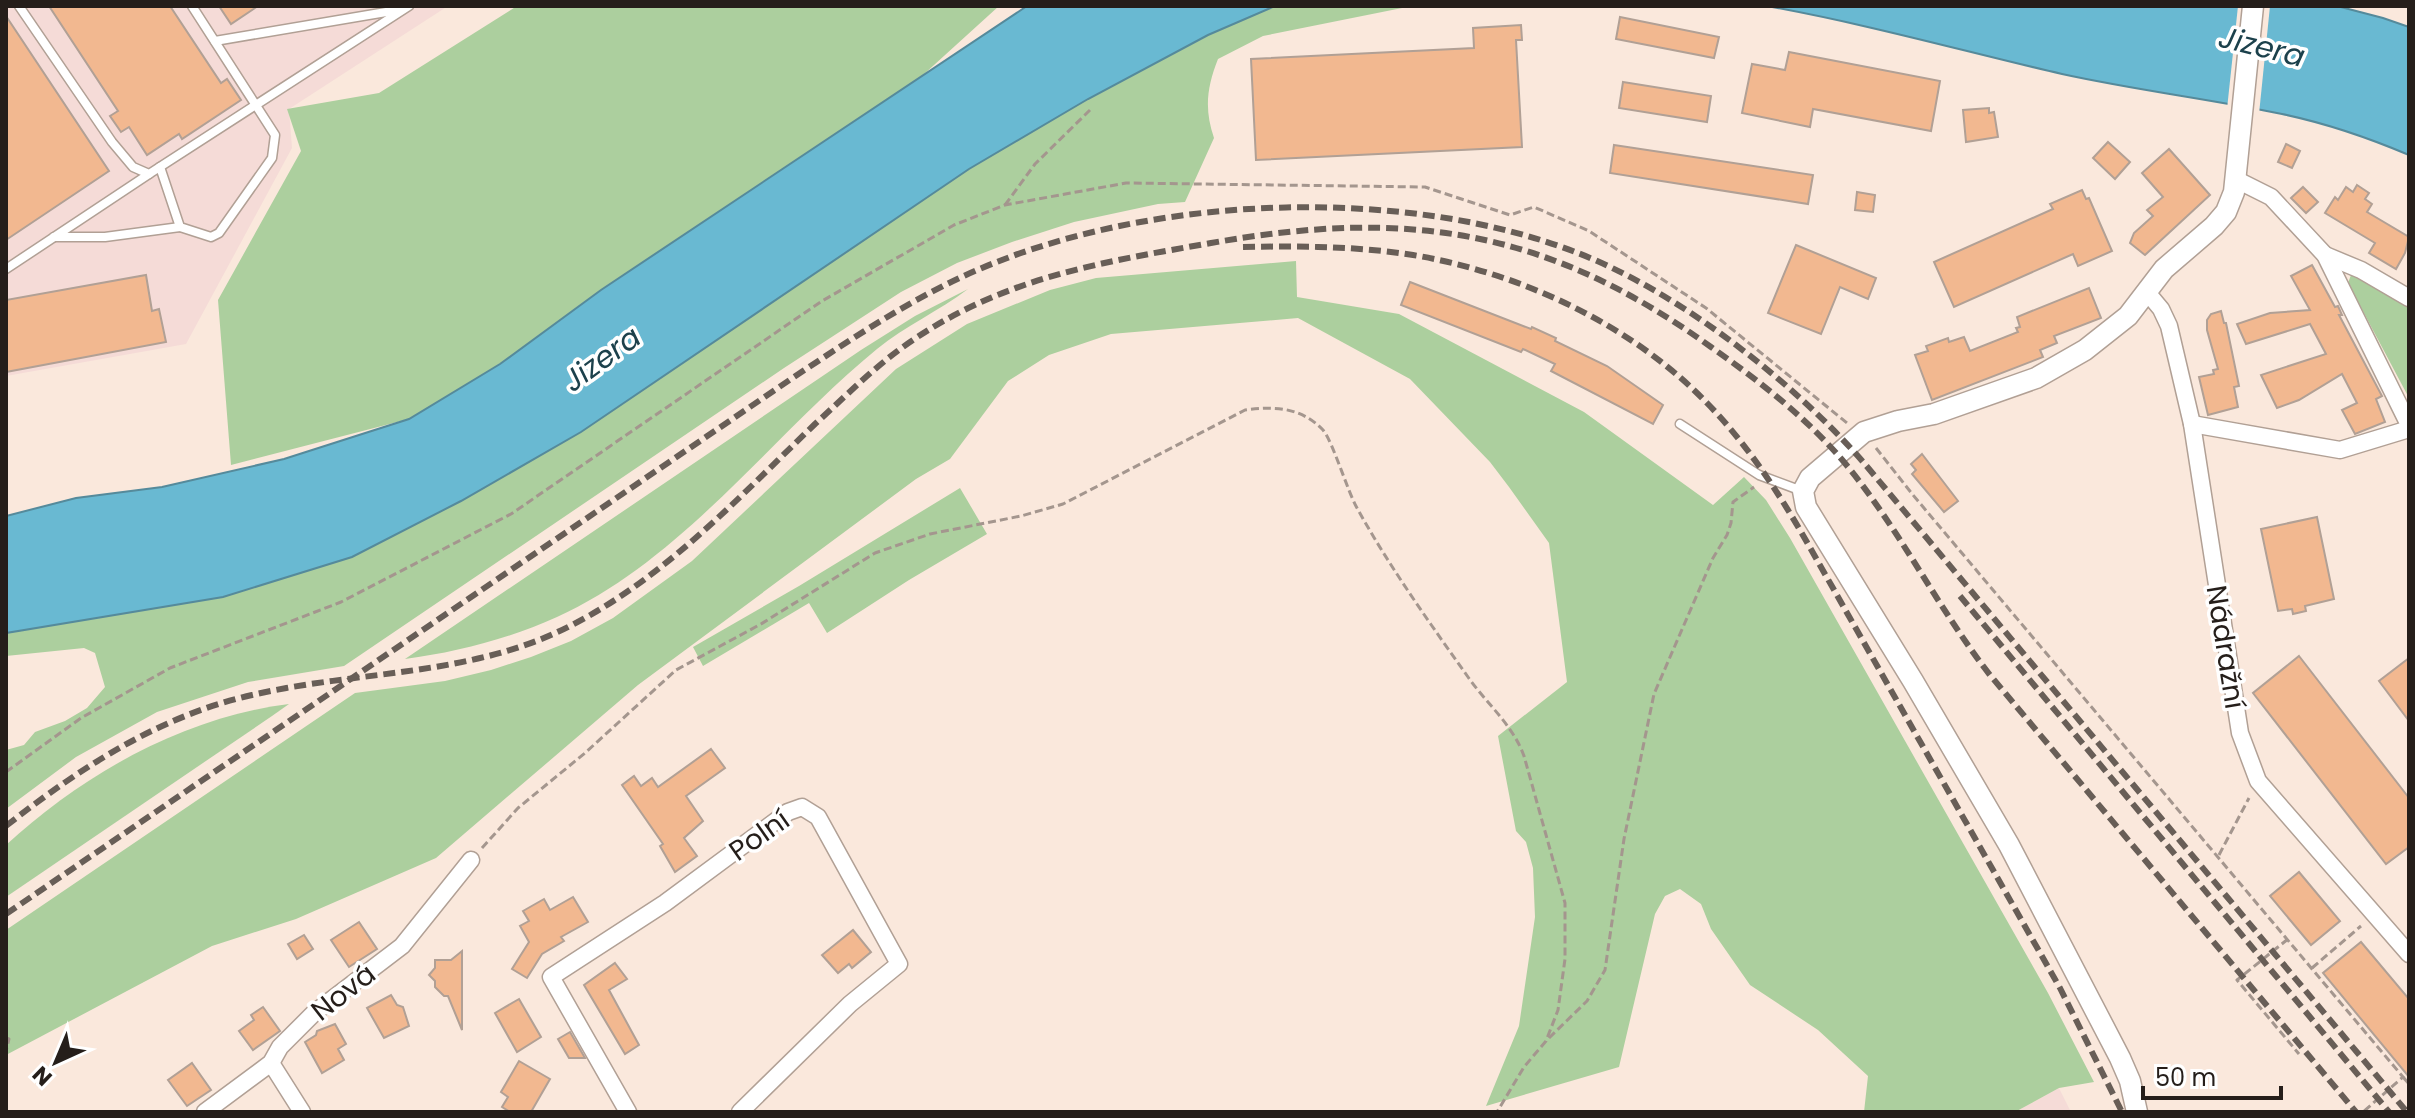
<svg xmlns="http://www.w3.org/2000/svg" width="2415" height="1118" viewBox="0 0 2415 1118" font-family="Poppins,sans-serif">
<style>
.industrial{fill:#f5dbd7}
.green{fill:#accf9e}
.water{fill:#69b9d2;stroke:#558a9b;stroke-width:2}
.pier{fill:#fae8dc}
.building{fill:#f2b890;stroke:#b1a095;stroke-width:2}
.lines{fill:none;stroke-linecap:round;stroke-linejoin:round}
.service-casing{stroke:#b1a095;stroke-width:11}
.minor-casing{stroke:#b1a095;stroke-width:19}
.tertiary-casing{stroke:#b1a095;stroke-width:23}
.path{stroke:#a4968e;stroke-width:3;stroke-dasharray:8 4;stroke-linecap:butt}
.service{stroke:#fff;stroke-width:8}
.minor{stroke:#fff;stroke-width:16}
.tertiary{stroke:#fff;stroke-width:20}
.rail{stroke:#685e57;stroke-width:6;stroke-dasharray:12 6;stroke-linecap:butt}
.labels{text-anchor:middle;stroke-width:7;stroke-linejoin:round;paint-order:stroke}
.street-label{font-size:28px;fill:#251e1a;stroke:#fff}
.water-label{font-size:30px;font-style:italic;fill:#1c414c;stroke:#fff}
</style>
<rect width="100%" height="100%" fill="#fae8dc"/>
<g class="industrial">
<polygon points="6,6 448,6 289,109 292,148 186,344 6,376"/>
<polygon points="2059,1088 2071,1112 2015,1112"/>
</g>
<g class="green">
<polygon points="517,6 999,6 912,85 601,290 500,365 409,419 231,465 218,300 301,151 287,109 379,93"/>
<path d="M1275,6H1412L1263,36L1218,59C1207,87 1204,109 1214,138L1185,202L1158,204L1074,222L1012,242L957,263L901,292L784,368L344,666L248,682L157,712L76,757L6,809V750L24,745L35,732L65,721L87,708L105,687L95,653L84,648L6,656V633L223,597L352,557L461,501L581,432L969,169L1088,99L1208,35Z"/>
<polygon points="1296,261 1297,297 1399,314 1584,412 1713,505 1744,477 1766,500 1790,538 2048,993 2094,1082 2059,1088 2015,1112 1864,1112 1868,1076 1818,1030 1750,985 1711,929 1701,904 1680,889 1665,896 1655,914 1619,1067 1486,1106 1519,1026 1535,917 1533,868 1526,842 1516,831 1498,736 1567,682 1549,543 1509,487 1490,462 1410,379 1298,318 1111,334 1049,355 1008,381 950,459 916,479 638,685 436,858 296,919 212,946 6,1055 6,930 355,693 445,681 491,670 531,657 571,641 613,618 692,561 896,369 967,324 1050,290 1096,278"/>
<polygon points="2351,275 2409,304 2409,398 2348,283"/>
<path d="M968,289C939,311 905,326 877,349C772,435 683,560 557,617C508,639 457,652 405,659L861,350L915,316Z"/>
<polygon points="960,488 987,534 909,580 827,633 809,603 703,666 693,647 799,586"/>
<path d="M289,704L272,716L6,897V845C83,774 184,717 289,704Z"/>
</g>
<g class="water">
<polygon points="1027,6 1275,6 1208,35 1088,99 969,169 581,432 461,501 352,557 223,597 6,633 6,516 76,498 162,487 284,459 409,419 500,364 601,290"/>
<path d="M1767,6H2337L2383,18L2409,27V155C2369,138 2325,123 2282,114C2209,99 2135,90 2062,74C1963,51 1867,24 1767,6Z"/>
</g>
<polygon class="pier" points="2238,6 2270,6 2259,114 2227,109"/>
<g class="building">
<polygon points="49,6 170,6 221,83 227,79 241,100 182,139 179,134 147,155 129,127 121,132 110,116 118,111"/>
<polygon points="219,6 258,6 231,24"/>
<polygon points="6,16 109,171 6,240"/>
<polygon points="1620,17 1719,37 1714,58 1616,39"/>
<polygon points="1521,25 1522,40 1516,40 1522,147 1256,160 1251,59 1474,48 1473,28"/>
<polygon points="1789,52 1940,81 1931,131 1813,109 1810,127 1742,113 1752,64 1785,70"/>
<polygon points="1623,82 1711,96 1707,122 1619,108"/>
<polygon points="1989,108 1989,113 1994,112 1998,137 1966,142 1963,110"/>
<polygon points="2108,142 2130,162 2115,179 2093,158"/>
<polygon points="2286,144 2300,151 2292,168 2278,162"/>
<polygon points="1614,145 1813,175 1808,204 1610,173"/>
<polygon points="2169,149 2210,195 2145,255 2130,243 2134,233 2153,216 2147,210 2163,197 2142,173"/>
<polygon points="2357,185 2369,193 2365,199 2372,204 2367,212 2409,237 2405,253 2396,269 2369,253 2375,243 2325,213 2335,197 2338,200 2346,187 2353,192"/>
<polygon points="2303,187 2318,202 2306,213 2291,198"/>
<polygon points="2082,190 2086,199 2089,198 2112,251 2078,266 2073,254 1954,307 1934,262 2053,209 2050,204"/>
<polygon points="1857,192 1875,195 1873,212 1855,210"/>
<polygon points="1796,245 1876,278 1868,299 1840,287 1821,334 1768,313"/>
<polygon points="2312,265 2335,307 2338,306 2342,315 2339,315 2382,396 2376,399 2385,422 2355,434 2342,410 2357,403 2342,374 2299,400 2277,408 2261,375 2326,354 2310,324 2246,344 2237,324 2270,313 2310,310 2291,276"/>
<polygon points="146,275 152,311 159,309 166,342 6,372 6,300"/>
<polygon points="1410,282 1531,329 1532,327 1556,338 1555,341 1607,366 1663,405 1653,424 1551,371 1555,364 1523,349 1521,352 1401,305"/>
<polygon points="2089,288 2101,318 2054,336 2057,343 2040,350 2043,357 1932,400 1915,355 1928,351 1926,346 1948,338 1949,342 1964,337 1970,351 2018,332 2016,328 2020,327 2017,317"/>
<polygon points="2221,311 2224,323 2226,323 2239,386 2234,387 2238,407 2208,415 2199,377 2214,374 2213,370 2218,369 2207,330 2207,320 2211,314"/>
<polygon points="1922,454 1958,501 1944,512 1912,474 1916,470 1911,464"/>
<polygon points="2317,517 2334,599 2305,606 2306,611 2293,614 2292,609 2278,611 2261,529"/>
<polygon points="2299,656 2409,798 2409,847 2386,864 2253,693"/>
<polygon points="2409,658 2409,721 2379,681"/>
<polygon points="711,749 725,768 686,796 703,821 684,838 697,856 675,872 660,846 663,844 622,785 634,776 641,786 652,778 658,787"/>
<polygon points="2299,872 2340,921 2311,945 2270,896"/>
<polygon points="573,897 588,922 561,937 564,941 542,954 527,978 512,969 529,942 520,926 529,921 523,911 544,899 550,910"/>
<polygon points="359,922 377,949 349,967 331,940"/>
<polygon points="853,930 871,952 852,968 849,964 838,973 822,955"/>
<polygon points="304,935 313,949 297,959 288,944"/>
<polygon points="2361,942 2409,999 2409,1077 2323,973"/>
<polygon points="462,951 462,1030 448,996 444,996 435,987 435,981 429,975 435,968 435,960 451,960"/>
<polygon points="615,963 627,979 609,990 639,1045 625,1054 584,985"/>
<polygon points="391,995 397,1005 403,1007 409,1026 384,1038 367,1008"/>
<polygon points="519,999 541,1037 517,1052 495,1013"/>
<polygon points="263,1007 280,1031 253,1050 239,1031 254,1020 251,1015"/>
<polygon points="335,1024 346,1044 338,1049 344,1060 322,1073 305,1042 316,1035 317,1031"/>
<polygon points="570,1032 585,1058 569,1058 558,1039"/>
<polygon points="519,1061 550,1079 531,1112 510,1112 502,1107 508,1097 501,1092"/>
<polygon points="192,1063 211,1090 187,1106 168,1080"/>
</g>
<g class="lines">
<defs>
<g id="service">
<polyline points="19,6 112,142 133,167 149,174 409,6"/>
<polyline points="215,41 398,10"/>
<polyline points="160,167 180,227 211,237 219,233 272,158 275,135 192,6"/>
<polyline points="54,237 105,237 180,227"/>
<polyline points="6,269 149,174"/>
<polyline points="1680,424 1759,475 1802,491"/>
</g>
<g id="minor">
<polyline points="2235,179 2271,197 2325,255 2409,425"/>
<polyline points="2325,255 2361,270 2409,298"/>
<polyline points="2146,291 2161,309 2169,326 2192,424 2240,733 2258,781 2409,954"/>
<polyline points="2192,424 2340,450 2409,429"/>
<polyline points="271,1063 302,1112"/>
<polyline points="205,1112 271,1063 280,1047 314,1013 402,946 471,860"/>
<polyline points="628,1112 551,977 665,903 788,812 802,807 818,817 899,964 850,1004 740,1112"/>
</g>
<polyline id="tertiary" points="2137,1112 2130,1081 2120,1058 2009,845 1913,681 1806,507 1803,491 1810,478 1864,432 1898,421 1934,414 2036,378 2085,350 2128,316 2164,269 2214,226 2226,212 2234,192 2253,6"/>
</defs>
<use href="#service" class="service-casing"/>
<use href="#minor" class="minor-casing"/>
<use href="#tertiary" class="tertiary-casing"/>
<g class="path">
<polyline points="1005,205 1035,164 1090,110"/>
<polyline points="1876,448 1913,495 2403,1077 2363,1112"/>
<polyline points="6,772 81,718 170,668 341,602 511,514 822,301 954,225 1005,205 1126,183 1425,187 1510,215 1534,207 1589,231 1706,308 1847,423"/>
<path d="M482,848L518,808L585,753L676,670L761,624L875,553L930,534L1021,516L1063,504L1245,410C1274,406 1301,407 1323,430C1333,442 1347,490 1357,508C1389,566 1429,622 1468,677C1486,703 1513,725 1524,756L1565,903V959L1558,1010L1546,1041L1524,1067L1497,1112"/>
<polyline points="2219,855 2249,798"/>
<polyline points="2288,939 2237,980 2299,1054"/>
<polyline points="2312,968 2361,926"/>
<polyline points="6,1038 9,1039 6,1051"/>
<polyline points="1549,1038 1587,1001 1605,970 1624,839 1654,694 1713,558 1727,535 1731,523 1733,502 1754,487"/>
<polyline points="2403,1077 2409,1084"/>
</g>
<use href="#service" class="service"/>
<use href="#minor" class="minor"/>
<use href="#tertiary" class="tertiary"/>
<g class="rail">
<path d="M1243,247C1300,246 1356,246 1413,255C1520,273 1631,324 1707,403C1744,441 1773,484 1800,530L2060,988L2122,1112"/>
<polyline points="1960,596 2389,1112"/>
<path d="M6,826C80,768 159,716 252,695C359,670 472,677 572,625C667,576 739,497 815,424C847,395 877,364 913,340C1006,277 1103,262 1211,243C1408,208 1547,229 1711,347C1759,381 1806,417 1844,462C1899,528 1937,607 1990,675L2356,1112"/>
<path d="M6,914L791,379C859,334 925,289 1002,260C1170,195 1409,187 1578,253C1678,292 1793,381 1864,463L2407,1112"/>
</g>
</g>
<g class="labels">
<g class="street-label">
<text transform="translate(2226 647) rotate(81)" y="10">Nádražní</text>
<text transform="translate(759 835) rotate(-35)" y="10">Polní</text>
<text transform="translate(343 992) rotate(-38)" y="10">Nová</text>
</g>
<g class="water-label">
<text transform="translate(2262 47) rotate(14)" y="10">Jizera</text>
<text transform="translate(602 359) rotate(-36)" y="10">Jizera</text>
</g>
</g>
<rect width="2415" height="1118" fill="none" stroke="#251e1a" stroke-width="16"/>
<g transform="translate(56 1062) rotate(224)" stroke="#ffffff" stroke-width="6" paint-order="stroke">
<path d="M0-6L14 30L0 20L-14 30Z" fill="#251e1a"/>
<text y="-12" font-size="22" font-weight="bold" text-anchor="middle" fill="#251e1a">N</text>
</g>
<path d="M2143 1086v12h138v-12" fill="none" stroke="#251e1a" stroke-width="4"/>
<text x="2155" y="1086" font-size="24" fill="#251e1a" stroke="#ffffff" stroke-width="6" paint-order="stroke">50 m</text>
</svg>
